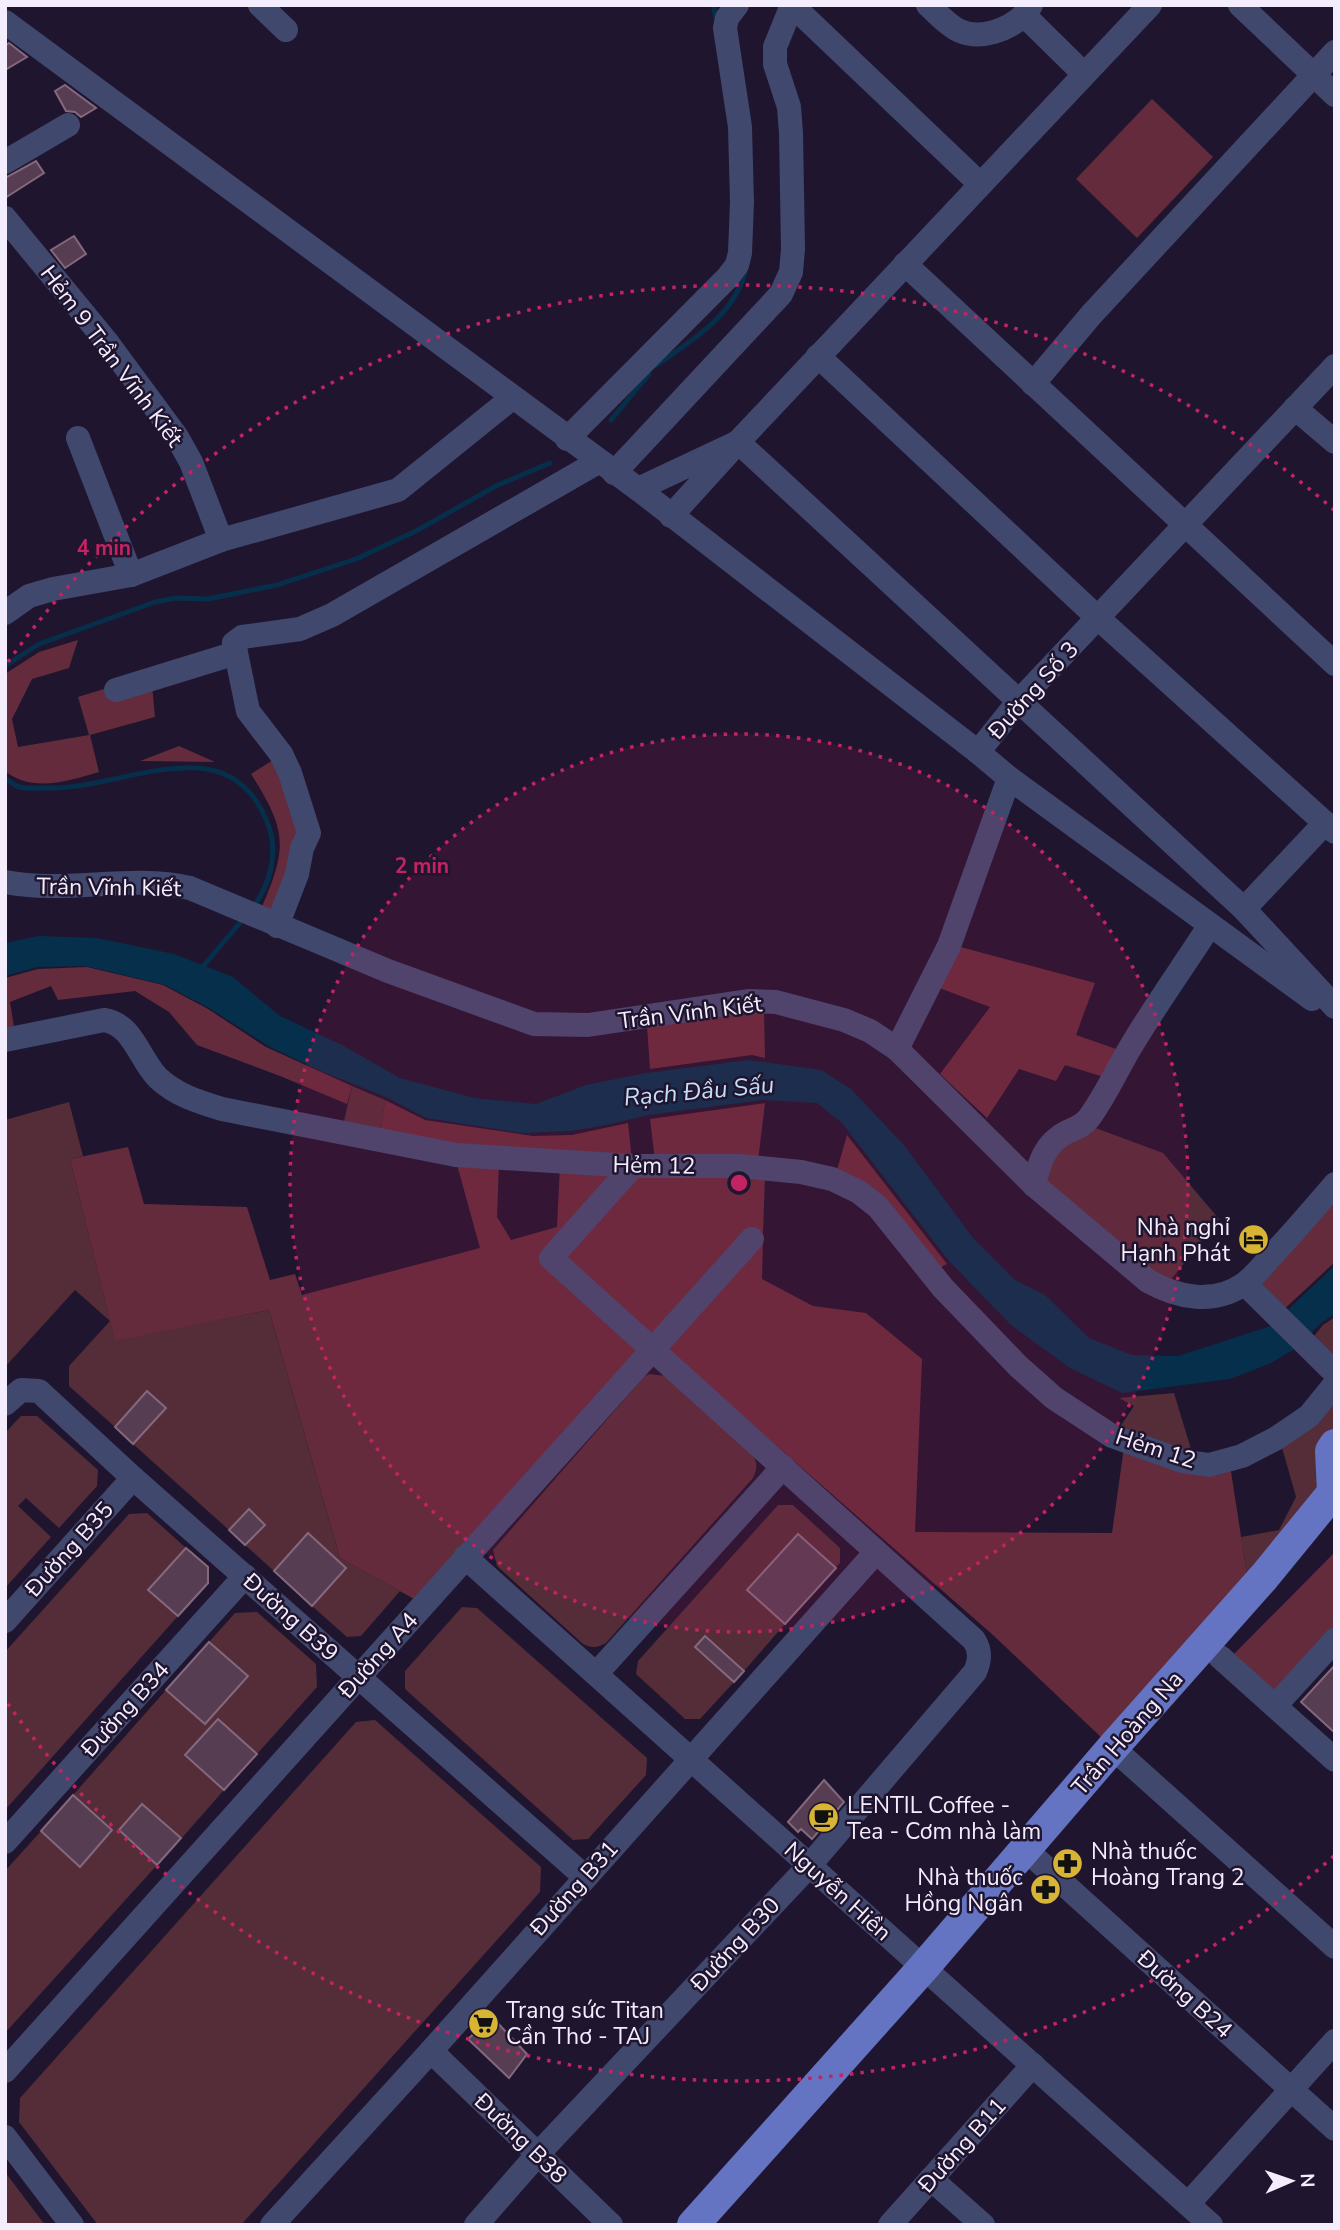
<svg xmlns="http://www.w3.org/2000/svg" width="1340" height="2230" viewBox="0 0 1340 2230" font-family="'Nunito Sans',sans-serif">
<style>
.green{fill:#542d38}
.forest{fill:#632b3b}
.water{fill:#062f4b}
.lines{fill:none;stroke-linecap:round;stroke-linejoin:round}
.stream{stroke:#062f4b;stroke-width:5}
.building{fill:#573d52;stroke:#84687e;stroke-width:2}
.minor{stroke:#40486e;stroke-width:24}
.major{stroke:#6473c2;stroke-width:32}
.ring{fill:none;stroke:#c42363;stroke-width:3.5;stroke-dasharray:3.5 7}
.labels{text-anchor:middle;stroke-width:5;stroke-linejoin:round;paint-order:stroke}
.street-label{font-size:23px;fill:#f4edfe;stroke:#20152e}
.poi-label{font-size:23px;fill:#f4edfe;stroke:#20152e;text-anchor:start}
.water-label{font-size:24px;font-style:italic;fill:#c2dff7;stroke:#20152e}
.centre{fill:#c42363;stroke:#20152e;stroke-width:3.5}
.ring-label{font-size:21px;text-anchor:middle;font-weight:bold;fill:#c42363;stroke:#20152e;stroke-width:5;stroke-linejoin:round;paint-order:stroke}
</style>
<rect width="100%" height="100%" fill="#20152e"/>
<g class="green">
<polygon points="352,1086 385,1100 380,1137 342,1130"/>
<polygon points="69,1102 83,1156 70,1159 115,1340 269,1310 340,1558 400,1591 361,1636 347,1637 312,1606 346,1568 338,1560 303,1597 285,1581 319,1543 308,1533 274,1571 245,1545 264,1525 248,1510 229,1530 133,1444 165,1408 148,1391 115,1427 69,1386 69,1366 110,1321 75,1290 5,1367 5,1120"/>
<polygon points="1090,1126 1163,1153 1219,1219 1170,1281 1144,1265 1039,1181 1044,1162"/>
<polygon points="1335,1317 1335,1363 1311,1340 1323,1325"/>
<path d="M649,1374L666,1376L753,1456C758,1464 757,1469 753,1478L606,1643C597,1648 592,1648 583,1644L497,1566L493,1550L644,1377Z"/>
<polygon points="1335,1392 1335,1480 1249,1588 1241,1537 1279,1530 1296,1497 1281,1444"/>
<polygon points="1174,1393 1194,1459 1115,1434 1134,1406 1119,1398"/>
<polygon points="21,1416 37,1416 98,1470 97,1486 59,1528 26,1498 18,1506 51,1537 5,1588 5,1433"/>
<polygon points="778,1505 793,1505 840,1548 840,1563 835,1568 748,1590 785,1624 744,1671 705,1636 695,1647 734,1682 700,1719 685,1719 636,1674 638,1661"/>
<polygon points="147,1513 186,1548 148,1590 178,1616 5,1810 5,1652 129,1514"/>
<polygon points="462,1607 477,1608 647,1758 646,1775 588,1839 573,1840 405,1689 405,1671"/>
<polygon points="257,1612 316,1664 317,1687 257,1754 217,1718 208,1729 248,1764 200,1738 186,1755 224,1790 181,1839 142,1804 119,1830 157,1865 5,2033 5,1871 41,1831 81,1866 112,1830 73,1795 166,1690 205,1724 247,1676 209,1642 235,1613"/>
<polygon points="375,1720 541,1867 540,1892 241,2225 98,2225 19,2122 20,2098 356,1722"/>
<polygon points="5,2172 45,2225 5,2225"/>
</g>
<g class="forest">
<polygon points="1152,99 1213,157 1137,238 1076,179"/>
<path d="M78,640L69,668L32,679L12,719L18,747L89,735L78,697L107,688L152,684L155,717L90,735L99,772C68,781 32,793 5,771V674L39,652Z"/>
<polygon points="179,746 215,762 140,761"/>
<path d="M278,757L304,832L276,918L261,909C288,847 287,831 251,774Z"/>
<polygon points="953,945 1095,983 1076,1035 1119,1050 1104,1077 1065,1065 1056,1081 1019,1069 987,1118 940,1074 990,1007 934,986"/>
<polygon points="87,967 163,985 208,1009 266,1047 352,1086 347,1104 280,1076 197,1045 169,1012 135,991 58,1000 51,986 10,1002 15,1033 5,1035 5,978 38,969"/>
<polygon points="764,1010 765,1058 752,1055 650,1069 647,1026"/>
<polygon points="385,1100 425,1120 533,1136 572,1135 628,1123 632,1161 380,1137"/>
<polygon points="765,1103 758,1161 655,1160 650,1119"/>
<polygon points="847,1135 947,1264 934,1271 835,1177"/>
<polygon points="128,1147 144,1204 247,1207 270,1280 295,1274 302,1295 480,1248 456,1161 499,1163 497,1217 511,1240 557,1227 560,1166 618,1170 540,1258 639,1349 414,1599 340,1558 269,1310 115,1341 70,1159"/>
<polygon points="638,1174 765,1175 763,1233 757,1228 653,1337 562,1258"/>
<polygon points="1335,1198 1335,1262 1280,1313 1257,1288"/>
<polygon points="763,1241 762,1279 813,1306 866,1313 922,1359 915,1532 1112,1533 1124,1447 1230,1465 1249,1588 1103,1739 993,1635 665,1348"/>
<polygon points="1335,1552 1335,1631 1276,1696 1231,1657"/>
</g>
<polygon class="water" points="39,936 97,938 174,954 233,977 280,1016 342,1045 400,1078 474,1098 536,1104 586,1085 646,1073 749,1060 821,1070 851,1089 904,1145 973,1238 1015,1280 1045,1295 1089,1338 1132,1355 1178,1356 1271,1326 1335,1265 1335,1314 1321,1323 1295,1349 1269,1364 1230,1379 1122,1393 1070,1368 1011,1325 949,1261 842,1123 817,1103 763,1100 648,1115 607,1125 571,1131 521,1133 426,1118 386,1097 323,1072 270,1047 209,1008 165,985 86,966 37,967 5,976 5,943"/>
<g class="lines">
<g class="stream">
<polyline points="713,5 717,22"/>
<path d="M655,366C691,341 733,317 745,272"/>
<polyline points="611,420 649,374"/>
<polyline points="5,666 39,644 155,602 176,598 208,599 277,585 356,559 416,531 496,486 550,463"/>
<path d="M5,778C9,781 14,785 19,787C26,789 38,788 46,788C123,791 231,720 269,827C278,853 270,887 252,908"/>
<polyline points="200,970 244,918"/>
</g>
</g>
<g class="building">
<polygon points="9,43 27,57 5,70 5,46"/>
<polygon points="65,85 96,108 81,117 75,112 66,111 55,91"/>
<polygon points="36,161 44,173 5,198 5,178"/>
<polygon points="74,236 86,254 65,268 51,250"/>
<polygon points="147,1391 166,1408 133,1444 115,1427"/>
<polygon points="249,1509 265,1525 245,1545 229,1530"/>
<polygon points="308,1533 346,1568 312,1606 274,1571"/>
<polygon points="798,1534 836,1568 785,1624 747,1590"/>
<polygon points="186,1548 208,1567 208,1583 178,1616 148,1590"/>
<polygon points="705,1636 744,1671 734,1682 695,1647"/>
<polygon points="209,1642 248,1676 205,1724 166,1690"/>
<polygon points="1335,1665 1335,1733 1301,1702"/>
<polygon points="218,1719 257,1754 224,1790 185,1755"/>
<polygon points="824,1780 844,1802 812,1839 801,1829 798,1832 788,1822"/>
<polygon points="73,1795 112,1830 80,1867 41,1831"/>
<polygon points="142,1804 181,1838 157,1865 119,1830"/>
<polygon points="492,2017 527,2054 509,2078 468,2039"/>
</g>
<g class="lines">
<g class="minor">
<polyline points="260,5 286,30"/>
<polyline points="792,5 980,184"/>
<path d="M928,5C937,13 948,26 960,31C981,40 1008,30 1024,15"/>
<polyline points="1031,5 1024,15 1084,74"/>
<polyline points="1150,5 738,442 1244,909 1335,1007"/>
<polyline points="1240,5 1335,95"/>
<polyline points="5,22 638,489 978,752"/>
<polyline points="5,162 68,125"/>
<polyline points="5,218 107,342 177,437 191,462 221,540"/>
<polyline points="905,264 1335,664"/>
<polyline points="818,356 1098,618 1335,832"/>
<polyline points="1033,384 1091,315 1335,52"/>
<polyline points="1295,408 1335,442"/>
<polyline points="78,438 131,575"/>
<polyline points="567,439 728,277 737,265 740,253 742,202 740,127 725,28 727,18 737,5"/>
<polyline points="614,473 781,294 791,272 793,249 791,133 789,107 775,64 775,47 792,5"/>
<polyline points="638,489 738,442"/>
<polyline points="671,516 731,450"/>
<polyline points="5,613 29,596 53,589 131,575 221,540 398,490 512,398"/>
<polyline points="116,690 236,653"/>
<path d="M5,882C66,894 129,874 190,888L388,971L534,1024L588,1025L748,1001L776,1002L844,1020L870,1031L897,1049L1034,1185L1148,1281C1178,1298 1214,1305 1244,1284C1255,1276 1265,1263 1274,1253C1295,1231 1315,1207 1335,1184"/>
<polyline points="1244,909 1325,823"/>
<polyline points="277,926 297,874 302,848 309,833 290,773 281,754 248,711 234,643 242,637 300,629 332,615 598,462"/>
<polyline points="1312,999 1009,778 978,752 1018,702 1335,366"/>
<path d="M5,1040L104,1020C133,1024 139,1059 158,1078C176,1095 199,1102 222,1109L456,1155L633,1166H740L801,1172L832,1179L859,1192L878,1207L943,1288L1018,1366L1054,1398L1112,1436L1182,1461L1209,1465L1242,1456L1275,1439L1309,1416L1335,1384"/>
<polyline points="897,1049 949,946 1009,778"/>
<path d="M1034,1185C1039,1163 1045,1143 1067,1132C1076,1128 1083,1126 1089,1118C1106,1095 1118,1067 1133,1043C1157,1003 1185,964 1210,925"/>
<polyline points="1245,1284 1335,1373"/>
<polyline points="5,1404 21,1390 39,1391 133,1478 584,1876"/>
<polyline points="465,1557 1211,2225"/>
<polyline points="5,1621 133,1478"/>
<polyline points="1220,1657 1335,1760"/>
<polyline points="596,1674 783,1467"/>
<polyline points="1275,1706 1335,1640"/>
<polyline points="1124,1758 1335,1947"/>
<polyline points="5,1842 245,1576"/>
<polyline points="1036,1859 1335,2129"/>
<polyline points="431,2051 611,2225"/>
<polyline points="5,2071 752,1239"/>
<polyline points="5,2137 72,2225"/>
<polyline points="931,2179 983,2225"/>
<polyline points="1188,2204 1335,2041"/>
<polyline points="272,2225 431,2051 876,1552"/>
<path d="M476,2225L538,2154L809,1866L975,1672C980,1660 981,1651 974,1640L551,1258L633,1166"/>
<polyline points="890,2225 1033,2065"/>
</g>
<g class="major">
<polyline points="1333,1492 1331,1451 1335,1445"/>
<polyline points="693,2225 923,1968 1113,1747 1264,1577 1335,1490"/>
</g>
</g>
<circle cx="739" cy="1183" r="449" fill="#c42363" fill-opacity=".12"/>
<g class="ring">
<circle cx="739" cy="1183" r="449"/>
<path d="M1334 1856A898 898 0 0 1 8 1704M8 662A898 898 0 0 1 1334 510"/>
</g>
<defs>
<symbol id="hotel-disc" viewBox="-11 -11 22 22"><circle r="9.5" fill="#d7b434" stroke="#20152e"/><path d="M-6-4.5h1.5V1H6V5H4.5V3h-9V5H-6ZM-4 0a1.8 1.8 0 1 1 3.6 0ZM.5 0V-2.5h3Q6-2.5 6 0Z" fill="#111"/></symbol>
<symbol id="cafe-disc" viewBox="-11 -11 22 22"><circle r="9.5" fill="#d7b434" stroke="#20152e"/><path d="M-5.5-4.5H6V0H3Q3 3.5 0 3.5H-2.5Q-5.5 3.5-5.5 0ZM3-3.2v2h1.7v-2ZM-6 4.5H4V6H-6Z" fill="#111"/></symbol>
<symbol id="pharmacy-disc" viewBox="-11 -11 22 22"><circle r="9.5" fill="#d7b434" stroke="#20152e"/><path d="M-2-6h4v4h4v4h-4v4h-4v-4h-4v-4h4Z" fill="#111"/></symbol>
<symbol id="supermarket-disc" viewBox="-11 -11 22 22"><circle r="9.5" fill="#d7b434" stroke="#20152e"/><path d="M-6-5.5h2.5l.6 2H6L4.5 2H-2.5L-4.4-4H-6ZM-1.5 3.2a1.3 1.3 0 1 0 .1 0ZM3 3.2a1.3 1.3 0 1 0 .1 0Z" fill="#111"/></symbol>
</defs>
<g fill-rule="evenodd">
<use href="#hotel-disc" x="1236" y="1222" width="35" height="35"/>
<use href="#cafe-disc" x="806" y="1800" width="35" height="35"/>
<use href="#pharmacy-disc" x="1050" y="1846" width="35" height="35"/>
<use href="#pharmacy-disc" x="1028" y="1872" width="35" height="35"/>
<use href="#supermarket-disc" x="466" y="2006" width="35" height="35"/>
</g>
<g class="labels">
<g class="street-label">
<text transform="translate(112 356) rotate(53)" y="8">Hẻm 9 Trần Vĩnh Kiết</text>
<text transform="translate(1033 690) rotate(-48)" y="8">Đường Số 3</text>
<text transform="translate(109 887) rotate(1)" y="8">Trần Vĩnh Kiết</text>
<text transform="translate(690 1012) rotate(-7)" y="8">Trần Vĩnh Kiết</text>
<text transform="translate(654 1165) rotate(1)" y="8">Hẻm 12</text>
<text transform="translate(1156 1448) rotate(18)" y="8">Hẻm 12</text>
<text transform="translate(69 1549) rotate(-48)" y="8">Đường B35</text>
<text transform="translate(291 1617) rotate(42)" y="8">Đường B39</text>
<text transform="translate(378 1655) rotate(-48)" y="8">Đường A4</text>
<text transform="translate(125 1709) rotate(-48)" y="8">Đường B34</text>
<text transform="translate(1127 1733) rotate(-49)" y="8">Trần Hoàng Na</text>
<text transform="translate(574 1888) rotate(-48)" y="8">Đường B31</text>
<text transform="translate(838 1891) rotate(42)" y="8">Nguyễn Hiền</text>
<text transform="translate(735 1944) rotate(-47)" y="8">Đường B30</text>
<text transform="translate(1185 1994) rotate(42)" y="8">Đường B24</text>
<text transform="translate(521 2138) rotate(44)" y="8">Đường B38</text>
<text transform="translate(962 2145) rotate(-48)" y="8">Đường B11</text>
</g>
<g class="poi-label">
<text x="1230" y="1235" text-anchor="end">Nhà nghỉ<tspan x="1230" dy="26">Hạnh Phát</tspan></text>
<text x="847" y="1813">LENTIL Coffee -<tspan x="847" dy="26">Tea - Cơm nhà làm</tspan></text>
<text x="1091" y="1859">Nhà thuốc<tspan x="1091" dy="26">Hoàng Trang 2</tspan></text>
<text x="1023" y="1885" text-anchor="end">Nhà thuốc<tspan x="1023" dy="26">Hồng Ngân</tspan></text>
<text x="506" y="2018">Trang sức Titan<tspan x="506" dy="26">Cần Thơ - TAJ</tspan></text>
</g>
<g class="water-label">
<text transform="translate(699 1091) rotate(-5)" y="8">Rạch Đầu Sấu</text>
</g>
</g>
<circle cx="739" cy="1183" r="10" class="centre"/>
<g class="ring-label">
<text x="104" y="555">4 min</text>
<text x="422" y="873">2 min</text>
</g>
<rect width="1340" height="2230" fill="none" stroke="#f4edfe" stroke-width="14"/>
<g transform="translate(1291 2181) rotate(88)" stroke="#20152e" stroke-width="5" paint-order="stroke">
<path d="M0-5L12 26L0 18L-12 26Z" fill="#f4edfe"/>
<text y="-10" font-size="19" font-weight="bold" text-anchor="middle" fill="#f4edfe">N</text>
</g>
</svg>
